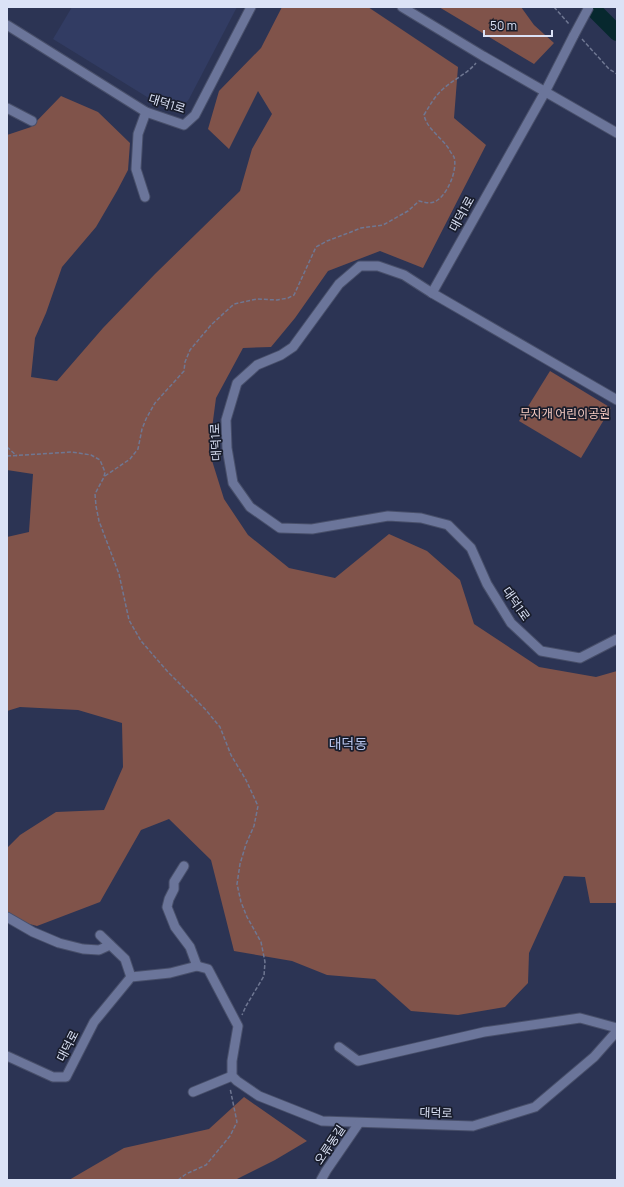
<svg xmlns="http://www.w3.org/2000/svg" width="624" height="1187" viewBox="0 0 624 1187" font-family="Manrope,'Noto Sans KR',sans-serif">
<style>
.built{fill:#323c63}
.green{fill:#80534a}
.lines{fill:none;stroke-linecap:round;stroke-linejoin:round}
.river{stroke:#07282e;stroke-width:16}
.minor-casing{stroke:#484f6a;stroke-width:11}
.path{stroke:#6f7792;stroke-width:1.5;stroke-dasharray:4 2;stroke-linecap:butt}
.minor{stroke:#6b759a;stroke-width:9}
.minor-bridge-casing{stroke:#484f6a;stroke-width:11;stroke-linecap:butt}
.minor-bridge{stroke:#6b759a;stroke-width:9}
.labels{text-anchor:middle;stroke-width:3.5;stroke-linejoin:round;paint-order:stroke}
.street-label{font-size:12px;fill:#dbe2f6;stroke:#191d2c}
.park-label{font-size:12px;fill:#f6cbc2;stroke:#191d2c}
.quarter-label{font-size:14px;fill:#b7c3eb;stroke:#191d2c}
</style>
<rect width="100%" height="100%" fill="#2c3454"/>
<polygon class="built" points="72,7 237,7 189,99 183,107 152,100 53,39"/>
<g class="green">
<polygon points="282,7 368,7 458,67 454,118 486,145 423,268 380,251 328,271 295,318 271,347 243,348 216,398 209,451 224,499 248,535 289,568 335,578 389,534 427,551 460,580 474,624 539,667 596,677 617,671 617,903 590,903 585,877 564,876 529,953 528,983 505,1007 458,1015 411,1011 375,979 327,975 292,961 234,951 211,860 169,819 141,830 100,902 37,926 7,918 7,848 20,835 56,812 104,810 123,767 122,723 78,710 20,707 7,711 7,537 29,532 33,474 7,470 7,135 31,127 61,96 98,112 130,143 128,170 117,191 96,227 62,267 46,313 35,338 31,377 57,381 103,328 155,274 240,191 252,149 272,114 258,91 229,149 208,129 219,91 261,48"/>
<polygon points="439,7 521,7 534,25 554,43 534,64"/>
<polygon points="550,371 611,408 581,458 519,421"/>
<polygon points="244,1097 307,1141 275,1160 235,1180 69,1180 124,1148 209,1129"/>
</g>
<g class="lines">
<polyline class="river" points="591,7 617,33"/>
<defs>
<g id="minor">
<polyline points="402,7 483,56 617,133"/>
<polyline points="7,25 146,112 184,125 195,115 251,7"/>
<polyline points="574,35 545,92 432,293 404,275 378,266 360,266 339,284 293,347 281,355 257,365 237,383 226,420 227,448 233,483 250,507 280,528 312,529 388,516 421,518 448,525 471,548 487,584 511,623 541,651 580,658 617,639"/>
<polyline points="7,108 32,121"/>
<polyline points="145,197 136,169 138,134 146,112"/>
<polyline points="432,293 617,400"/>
<polyline points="184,866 174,882 174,889 169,899 167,907 175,927 190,947 197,966"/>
<polyline points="7,917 33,932 59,943 83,949 99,950 110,945"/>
<polyline points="100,935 125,959 131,977"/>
<polyline points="339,1047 358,1061 484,1032 580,1018 617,1028"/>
<polyline points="7,1056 53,1077 66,1077 94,1022 131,977 170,973 197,966 208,969 238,1026 232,1061 232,1076 237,1081 259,1096 322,1121 473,1126 535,1107 594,1057 617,1031"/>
<polyline points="193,1092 232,1076"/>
<polyline points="321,1180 326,1171 359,1123"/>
</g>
</defs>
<use href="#minor" class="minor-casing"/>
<g class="path">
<polyline points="554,7 569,24"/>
<polyline points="582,39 609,69 617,74"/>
<polyline points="7,447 17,456"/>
<polyline points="7,456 72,452 91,455 100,460 105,472 104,477 95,494 96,506 99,521 119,574 129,620 141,641 168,672 205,709 220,727 231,755 246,780 258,806 254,826 246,844 240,864 237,884 241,902 247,917 261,942 265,962 264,976 246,1006 242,1015"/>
<path d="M105,476L130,459L138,449L142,429L146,419L155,403L184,371L185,362L190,350L211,325L234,304L257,299L277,300L288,298L294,295L316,247L327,241L351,232L361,228L383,225L408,211L419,201C424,202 429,204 434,202C447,197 458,170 454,157C453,155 450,152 449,149C441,137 427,129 424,115C430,105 435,96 443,89C454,79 467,74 476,63"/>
<polyline points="178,1180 186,1174 206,1165 230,1136 237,1122 230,1088"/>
</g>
<use href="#minor" class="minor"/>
<defs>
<polyline id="minor-bridge" points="574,35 589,7"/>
</defs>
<use href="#minor-bridge" class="minor-bridge-casing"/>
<use href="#minor-bridge" class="minor-bridge"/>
</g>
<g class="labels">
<g class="street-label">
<text transform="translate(167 104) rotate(17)" y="4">대덕1로</text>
<text transform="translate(462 214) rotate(-61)" y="4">대덕1로</text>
<text transform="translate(216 442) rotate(-93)" y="4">대덕1로</text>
<text transform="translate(516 604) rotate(55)" y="4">대덕1로</text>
<text transform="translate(68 1046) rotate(-63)" y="4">대덕로</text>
<text transform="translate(436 1113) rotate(2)" y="4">대덕로</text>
<text transform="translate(330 1145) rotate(-56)" y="4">오류동길</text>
</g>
<g class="park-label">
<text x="565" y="418">무지개 어린이공원</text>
</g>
<g class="quarter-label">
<text x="348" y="749">대덕동</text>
</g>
</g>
<rect width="624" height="1187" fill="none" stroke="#dbe2f6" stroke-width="16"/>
<path d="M484 30v6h68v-6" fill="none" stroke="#dbe2f6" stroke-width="2"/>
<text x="490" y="30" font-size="12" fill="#dbe2f6" stroke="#191d2c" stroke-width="3" paint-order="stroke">50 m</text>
</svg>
